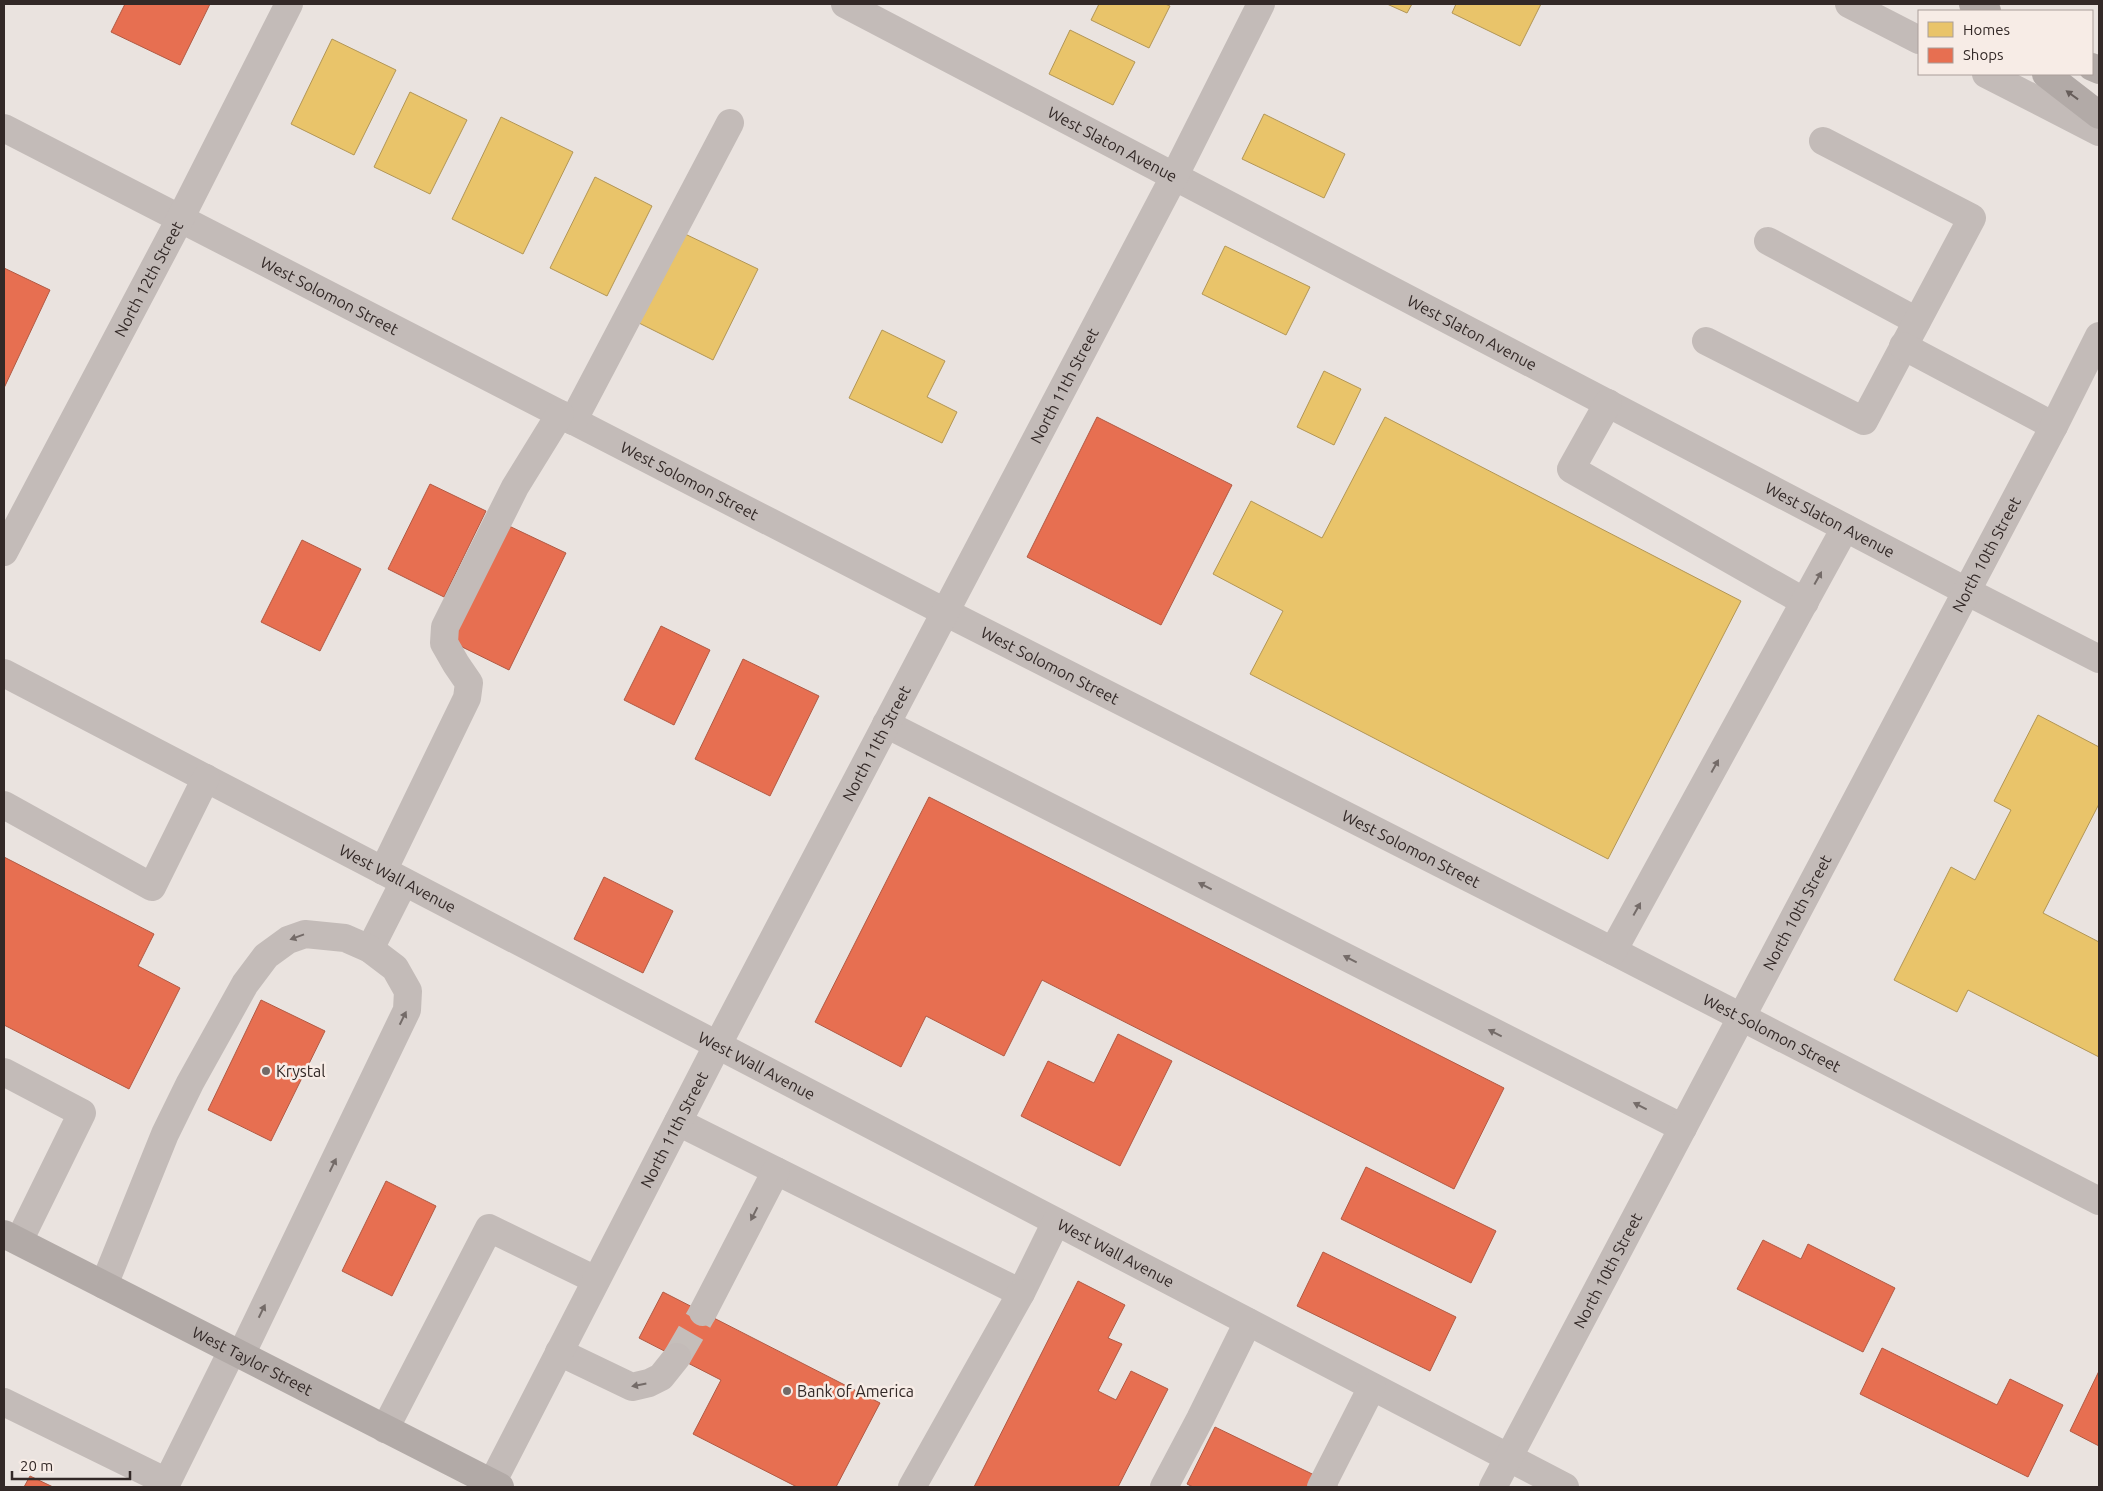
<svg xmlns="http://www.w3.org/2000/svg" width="2103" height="1491" viewBox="0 0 2103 1491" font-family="Ubuntu,sans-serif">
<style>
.homes{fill:#e9c46a;stroke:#b29656}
.shops{fill:#e76f51;stroke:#b15a44}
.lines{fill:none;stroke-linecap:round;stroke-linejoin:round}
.minor-tunnel{stroke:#c5beba;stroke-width:28;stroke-dasharray:28 14;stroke-linecap:butt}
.minor{stroke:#c3bbb8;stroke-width:28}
.major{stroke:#b2aaa7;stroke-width:28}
.oneway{fill:#665d5a}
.oneway2{fill:#746b68}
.poi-dot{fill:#736a67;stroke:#f7ece6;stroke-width:2}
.labels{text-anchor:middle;stroke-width:5;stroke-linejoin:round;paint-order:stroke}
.street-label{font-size:16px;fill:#332927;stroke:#f7ece6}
.poi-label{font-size:16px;fill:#332927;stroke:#f7ece6;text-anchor:start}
</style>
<rect width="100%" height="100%" fill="#eae3df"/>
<g class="homes">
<polygon points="1099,4 1165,4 1170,6 1149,48 1091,20"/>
<polygon points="1387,4 1412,4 1407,13"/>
<polygon points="1456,4 1541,4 1520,46 1452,13"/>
<polygon points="1070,30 1135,62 1113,105 1049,74"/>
<polygon points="332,39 396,70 354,155 291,124"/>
<polygon points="410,92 467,120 430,194 374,167"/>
<polygon points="1264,114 1345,154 1324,198 1242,159"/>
<polygon points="501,117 573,152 523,254 452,219"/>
<polygon points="595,177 652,206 607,296 550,268"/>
<polygon points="683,233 758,269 713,360 639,323"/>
<polygon points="1225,246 1310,287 1286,335 1202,294"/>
<polygon points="882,330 945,361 927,397 957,412 942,443 849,398"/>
<polygon points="1324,371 1361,389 1334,445 1297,427"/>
<polygon points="1385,417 1741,601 1608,859 1250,674 1283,611 1213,574 1251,501 1322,538"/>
<polygon points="2038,715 2099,747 2099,804 2043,913 2099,942 2099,1057 1968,990 1957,1012 1894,980 1951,867 1975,880 2011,810 1994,801"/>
</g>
<g class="shops">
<polygon points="125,4 210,4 180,65 111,32"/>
<polygon points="4,268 50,290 4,388"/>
<polygon points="1097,417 1232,485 1161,625 1027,557"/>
<polygon points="430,484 486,511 444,597 388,569"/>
<polygon points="509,526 566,553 509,670 452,642"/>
<polygon points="302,540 361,569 320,651 261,622"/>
<polygon points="661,626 710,650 674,725 624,700"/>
<polygon points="743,659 819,696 770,796 695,759"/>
<polygon points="929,797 1504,1088 1454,1189 1042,980 1004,1056 926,1016 901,1067 815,1022"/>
<polygon points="4,857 154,934 138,966 180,988 129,1089 4,1025"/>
<polygon points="604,877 673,911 643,973 574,939"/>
<polygon points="261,1000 325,1031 271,1141 208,1110"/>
<polygon points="1118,1034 1172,1061 1120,1166 1021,1116 1048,1061 1094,1083"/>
<polygon points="1366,1167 1496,1231 1471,1283 1341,1219"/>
<polygon points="386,1181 436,1206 392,1296 342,1271"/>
<polygon points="1763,1240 1801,1259 1808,1244 1895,1288 1863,1352 1737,1289"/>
<polygon points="1323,1252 1456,1317 1430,1371 1297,1306"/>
<polygon points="1078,1281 1125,1305 1108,1338 1122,1344 1098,1391 1116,1400 1131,1371 1168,1389 1118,1487 974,1487"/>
<polygon points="663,1292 880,1403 836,1487 797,1487 693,1434 721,1380 639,1338"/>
<polygon points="1882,1348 1997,1405 2010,1379 2063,1405 2028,1477 1860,1394"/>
<polygon points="2099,1371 2099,1446 2070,1431"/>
<polygon points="1215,1427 1339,1487 1193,1487 1187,1484"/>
<polygon points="30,1476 53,1487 24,1487"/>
</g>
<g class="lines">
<polyline class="minor-tunnel" points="677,1357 703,1312"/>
<g class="minor">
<path id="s1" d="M845,4L1966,591L2099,659"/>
<polyline points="1849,4 1919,40"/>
<polyline points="1986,74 2099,132"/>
<path id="s2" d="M4,128L945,612L1613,951L2099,1201"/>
<polyline points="1768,241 1917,321"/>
<polyline points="1706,341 1864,421 1972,218 1823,141"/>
<polyline points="1903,346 2054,426"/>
<polyline points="1608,403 1571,469 1805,602"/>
<polyline points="573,421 730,123"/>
<path id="s3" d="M4,552L180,219L289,4"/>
<path id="s4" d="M4,673L1565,1487"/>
<polyline points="886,724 1683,1128"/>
<polyline points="4,805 152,887 206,778"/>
<polyline points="383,871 467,698 469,683 456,664 444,643 445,627 515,487 560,414"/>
<polyline points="370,949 404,882"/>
<polyline points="1613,951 1845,528"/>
<polyline points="4,1072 82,1113 19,1241"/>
<polyline points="678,1122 1021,1293 1056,1222"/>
<polyline points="104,1285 165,1134 190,1083 245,984 266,956 288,940 305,934 345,938 370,949 395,968 408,991 407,1010 241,1355"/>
<polyline points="703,1312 776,1171"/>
<polyline points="559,1352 632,1387 649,1383 661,1377 677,1357"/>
<polyline points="4,1402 167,1482 232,1351"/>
<polyline points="385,1429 489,1228 596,1280"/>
<path id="s5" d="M490,1487L717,1046L1175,175L1261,4"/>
<polyline points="912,1487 1021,1293"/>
<polyline points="1164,1487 1200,1419 1248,1322"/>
<polyline points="1321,1487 1372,1387"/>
<path id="s6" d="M1493,1487L2054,426L2099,336"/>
</g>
<g class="major">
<polyline points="1973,4 1987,11"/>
<polyline points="2092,67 2099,70"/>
<polyline points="2046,74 2099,115"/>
<path id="s7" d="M4,1234L500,1487"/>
</g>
</g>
<defs><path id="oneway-solid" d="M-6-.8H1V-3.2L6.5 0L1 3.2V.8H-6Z" transform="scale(1.25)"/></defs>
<use class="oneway" href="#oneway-solid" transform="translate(2072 95) rotate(-144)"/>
<g class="oneway2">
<use href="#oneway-solid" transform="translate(1818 578) rotate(-61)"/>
<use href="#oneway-solid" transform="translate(1715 766) rotate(-61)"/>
<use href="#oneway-solid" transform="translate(1205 886) rotate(-153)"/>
<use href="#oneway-solid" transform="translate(1637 909) rotate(-61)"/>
<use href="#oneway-solid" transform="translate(297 937) rotate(160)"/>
<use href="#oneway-solid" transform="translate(1350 959) rotate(-153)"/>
<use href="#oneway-solid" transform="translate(403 1018) rotate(-64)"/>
<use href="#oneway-solid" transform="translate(1495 1033) rotate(-153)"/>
<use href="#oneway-solid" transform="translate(1640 1106) rotate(-153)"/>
<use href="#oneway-solid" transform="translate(333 1165) rotate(-64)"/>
<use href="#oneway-solid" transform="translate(754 1214) rotate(117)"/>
<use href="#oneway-solid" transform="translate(262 1311) rotate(-64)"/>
<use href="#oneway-solid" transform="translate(639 1385) rotate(169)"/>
</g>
<g class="poi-dot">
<circle cx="266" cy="1071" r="5"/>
<circle cx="787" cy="1391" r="5"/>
</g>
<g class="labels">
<g class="street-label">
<text dy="6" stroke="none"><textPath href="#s1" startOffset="302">West Slaton Avenue</textPath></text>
<text dy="6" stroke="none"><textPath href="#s3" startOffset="309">North 12th Street</textPath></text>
<text dy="6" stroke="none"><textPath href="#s2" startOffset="366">West Solomon Street</textPath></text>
<text dy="6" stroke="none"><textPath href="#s1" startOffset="708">West Slaton Avenue</textPath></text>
<text dy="6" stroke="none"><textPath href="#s5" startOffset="1242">North 11th Street</textPath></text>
<text dy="6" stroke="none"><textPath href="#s2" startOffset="771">West Solomon Street</textPath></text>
<text dy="6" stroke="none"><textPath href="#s1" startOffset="1112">West Slaton Avenue</textPath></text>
<text dy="6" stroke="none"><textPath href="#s6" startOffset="1055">North 10th Street</textPath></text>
<text dy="6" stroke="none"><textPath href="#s2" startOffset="1176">West Solomon Street</textPath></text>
<text dy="6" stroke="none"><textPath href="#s5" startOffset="838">North 11th Street</textPath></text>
<text dy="6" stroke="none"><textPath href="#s2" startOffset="1581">West Solomon Street</textPath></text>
<text dy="6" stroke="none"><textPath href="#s4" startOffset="444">West Wall Avenue</textPath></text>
<text dy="6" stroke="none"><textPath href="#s6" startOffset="650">North 10th Street</textPath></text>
<text dy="6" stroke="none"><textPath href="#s2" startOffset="1986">West Solomon Street</textPath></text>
<text dy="6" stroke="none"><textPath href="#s4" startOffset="849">West Wall Avenue</textPath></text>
<text dy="6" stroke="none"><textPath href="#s5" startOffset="402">North 11th Street</textPath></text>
<text dy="6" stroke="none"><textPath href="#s4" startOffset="1254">West Wall Avenue</textPath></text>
<text dy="6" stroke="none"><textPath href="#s6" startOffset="245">North 10th Street</textPath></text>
<text dy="6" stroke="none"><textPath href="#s7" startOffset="279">West Taylor Street</textPath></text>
</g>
<g class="poi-label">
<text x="276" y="1077">Krystal</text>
<text x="797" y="1397">Bank of America</text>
</g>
</g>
<rect width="2103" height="1491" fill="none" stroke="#332927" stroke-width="10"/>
<rect x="1918" y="10" width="175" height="65" fill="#f7ece6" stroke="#a99e9a"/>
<rect x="1928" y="22" width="25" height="15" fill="#e9c46a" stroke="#a99e9a"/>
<text x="1963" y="35" font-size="15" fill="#332927">Homes</text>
<rect x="1928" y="48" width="25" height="15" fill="#e76f51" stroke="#a99e9a"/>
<text x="1963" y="60" font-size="15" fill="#332927">Shops</text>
<path d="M12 1471v8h118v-8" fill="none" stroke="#332927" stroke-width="2.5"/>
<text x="20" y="1471" font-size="15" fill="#332927" stroke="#f7ece6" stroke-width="4" paint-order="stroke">20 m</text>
</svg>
